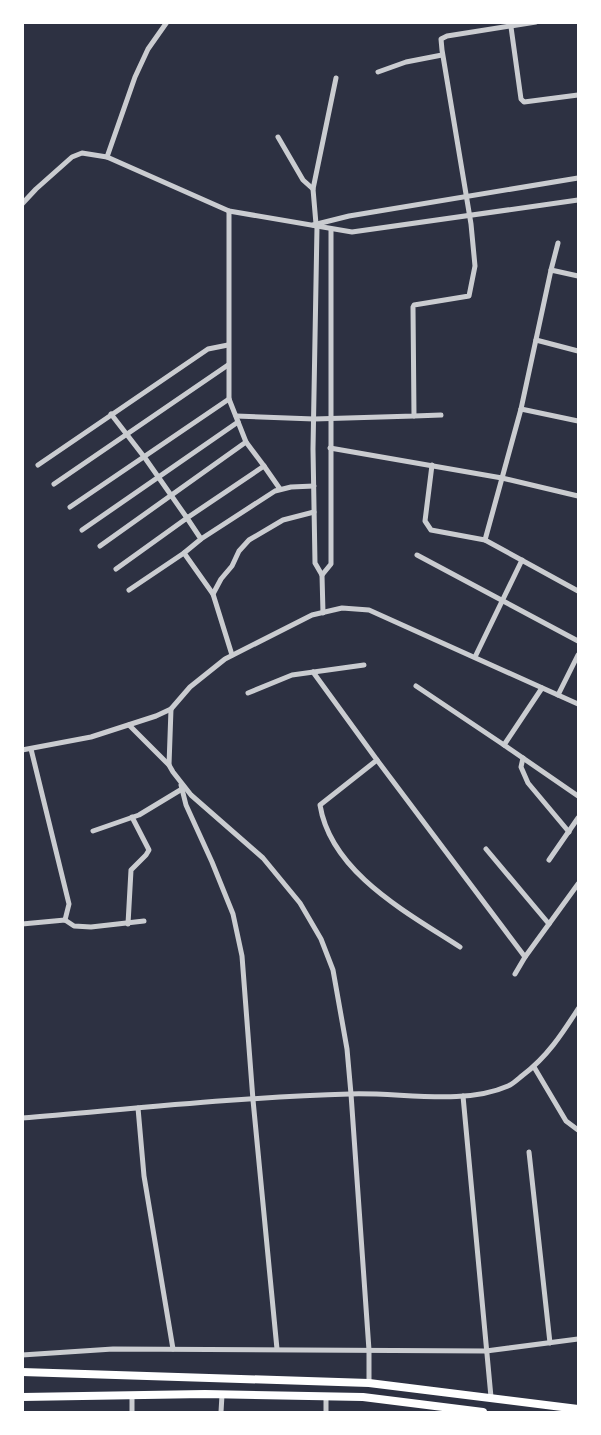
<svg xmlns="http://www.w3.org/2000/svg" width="601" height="1435" viewBox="0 0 601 1435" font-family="'Archivo Narrow',sans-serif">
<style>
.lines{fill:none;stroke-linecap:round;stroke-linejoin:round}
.minor{stroke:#caccd0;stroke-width:5}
.primary{stroke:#fff;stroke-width:8}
</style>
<rect width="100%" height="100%" fill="#2d3142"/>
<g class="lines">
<g class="minor">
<polyline points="511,27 521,99 524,102 578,95"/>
<polyline points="378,72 406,62 442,55"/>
<polyline points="278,137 303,180 313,189"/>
<polyline points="107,157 135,77 148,49 167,22"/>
<polyline points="22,204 36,189 72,157 82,153 107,157 229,211 352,232 578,200"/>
<polyline points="316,224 313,189 336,78"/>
<polyline points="313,225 349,216 578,178"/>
<polyline points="317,227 313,449 315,563 322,575 323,613"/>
<polyline points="551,270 558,243"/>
<polyline points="536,340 578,351"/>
<polyline points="521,409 578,421"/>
<polyline points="111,414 145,458 187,518 264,466 246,442 229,399 229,211"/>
<polyline points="236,416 314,419 414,416 413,307 414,305 469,296 475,266 471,224 442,50 441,39 447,36 536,22"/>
<polyline points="414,416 441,415"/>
<polyline points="330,448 502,478 578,496"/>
<polyline points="38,465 208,349 228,345"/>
<polyline points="432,465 425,521 431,530 485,540 578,591"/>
<polyline points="264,466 280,489"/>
<polyline points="54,484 228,365"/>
<polyline points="70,507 229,399"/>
<polyline points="82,530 238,422"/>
<polyline points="201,539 275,491 291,487 314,486"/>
<polyline points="485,540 521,409 551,270 578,276"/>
<polyline points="100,546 246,442"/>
<polyline points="417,555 578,641"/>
<polyline points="116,569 187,518 201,539 184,553 213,594"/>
<polyline points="322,575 331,564 331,229"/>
<polyline points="129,590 184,553"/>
<polyline points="232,655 213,594 221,579 232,566 239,551 249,540 283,520 314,512"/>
<polyline points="475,657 522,560"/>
<path d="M313,672L377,760L320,805C331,873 408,913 460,947"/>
<polyline points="416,686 504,745"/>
<polyline points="542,688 504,745 578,796"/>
<polyline points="248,693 292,675 364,665"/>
<polyline points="558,695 578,655"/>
<polyline points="129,725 169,765 173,772 191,795 263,858 300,903 321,939 333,970 347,1049 351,1094 369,1350 369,1383"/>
<polyline points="31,749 69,904 65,920"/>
<polyline points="22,750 91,737 156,716 171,709 190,687 225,659 312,615 342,608 369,610 578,704"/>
<polyline points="523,758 521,767 528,783 569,832"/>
<polyline points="377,760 525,957"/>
<polyline points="169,765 171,709"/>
<polyline points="181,785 186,805 212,862 233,914 242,956 253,1100 277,1349"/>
<polyline points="93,831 139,815 182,789"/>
<polyline points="486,849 549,924"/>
<polyline points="549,860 578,818"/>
<polyline points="22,924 65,920 74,926 91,927 144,921"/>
<polyline points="128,924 131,870 146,855 149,850 132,817"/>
<polyline points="515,974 525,957 578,884"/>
<polyline points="534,1067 566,1121 578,1130"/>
<polyline points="463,1096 491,1397"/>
<polyline points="138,1108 144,1176 173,1349"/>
<path d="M22,1118C131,1109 241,1097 350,1094C399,1092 463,1106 508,1086C513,1084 518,1079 523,1075C547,1057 562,1034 578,1009"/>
<polyline points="529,1152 550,1343"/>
<polyline points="22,1355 113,1349 486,1351 578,1339"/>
<polyline points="132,1412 132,1395"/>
<polyline points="221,1412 222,1395"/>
<polyline points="326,1412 326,1396"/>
</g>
<g class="primary">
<polyline points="22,1372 369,1383 578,1409"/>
<polyline points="22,1397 205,1394 363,1397 483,1412"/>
</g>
</g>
<rect width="601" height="1435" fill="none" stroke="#ffffff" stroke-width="48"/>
</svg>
